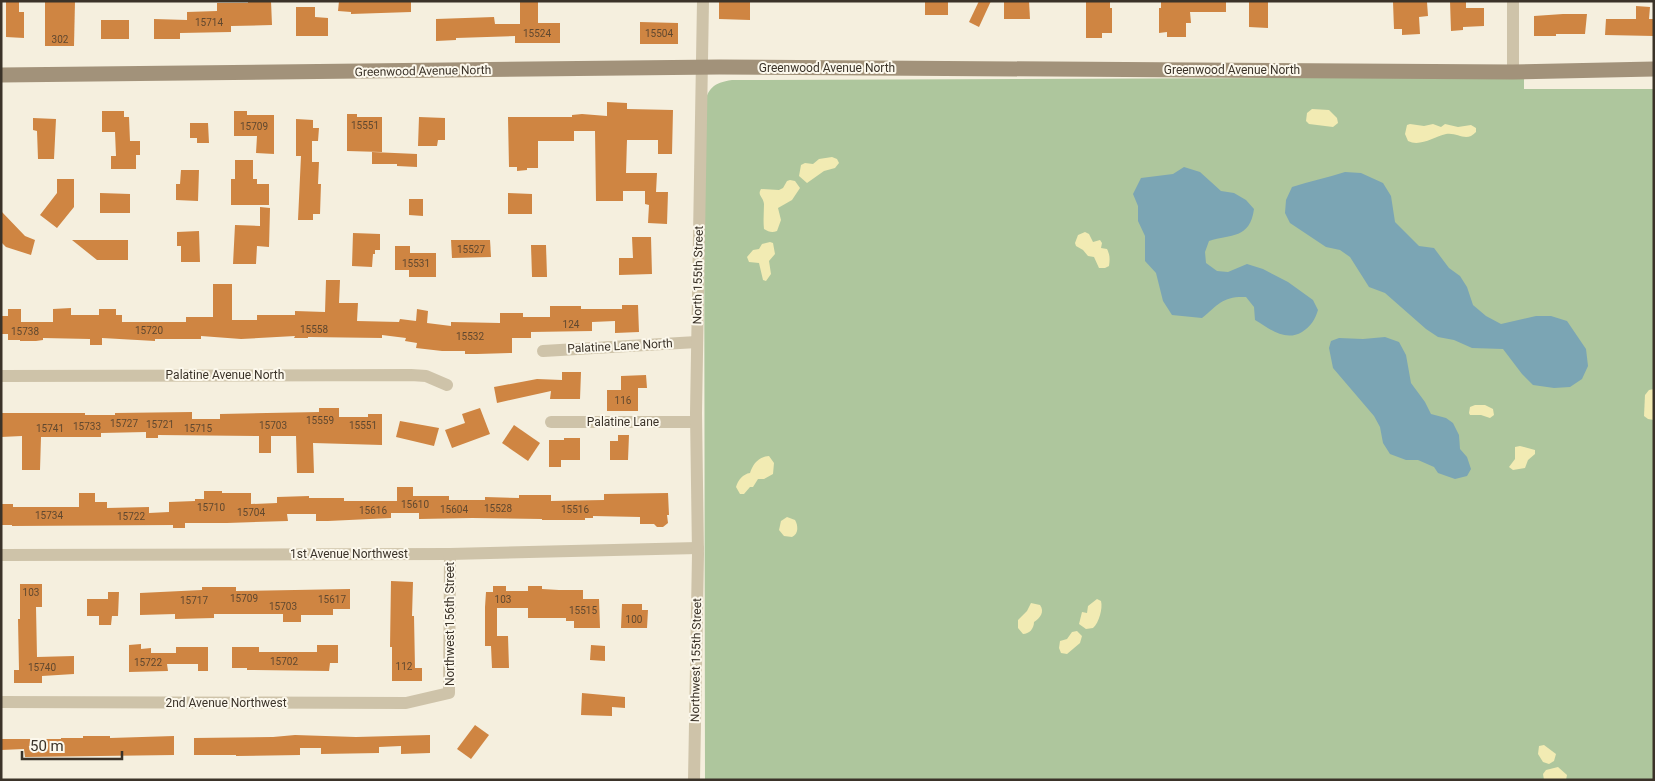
<svg xmlns="http://www.w3.org/2000/svg" width="1655" height="781" viewBox="0 0 1655 781" font-family="Roboto,sans-serif">
<style>
.green{fill:#aec69d}
.sand{fill:#f2ebb3}
.water{fill:#7ba5b4}
.building{fill:#cf8542}
.lines{fill:none;stroke-linecap:round;stroke-linejoin:round}
.street{stroke:#cec3a9;stroke-width:12}
.secondary{stroke:#a2927a;stroke-width:15}
.labels{text-anchor:middle;stroke-width:4;stroke-linejoin:round;paint-order:stroke}
.number-label{font-size:10px;fill:#60482f}
.street-label{font-size:12px;fill:#3b3329;stroke:#fcf8ec}
</style>
<rect width="100%" height="100%" fill="#f5efde"/>
<path class="green" d="M1524,77V89H1654V780H705L704,106C708,88 713,83 732,80Z"/>
<g class="sand">
<polygon points="1312,109 1329,110 1337,118 1338,123 1333,127 1309,124 1306,121 1307,113"/>
<path d="M1410,124L1424,126L1433,124L1441,127L1445,124L1458,127L1471,125L1476,128V132C1466,143 1458,132 1446,134C1434,137 1420,147 1408,141L1405,134L1407,125Z"/>
<polygon points="832,157 837,159 839,163 835,168 824,171 807,183 799,176 801,165 805,163 813,164 819,159"/>
<path d="M790,180L795,181L800,188L792,200L778,208L781,220L777,231C772,233 769,232 764,229C763,220 764,212 764,204C763,196 757,196 761,189L779,190L783,188L787,181Z"/>
<path d="M1085,232L1089,234L1093,242L1100,240L1102,243L1101,248L1107,249C1110,255 1110,259 1109,266L1105,268H1099L1094,257L1088,256L1083,250L1076,246L1075,243L1078,235Z"/>
<polygon points="770,242 773,243 775,254 769,261 771,274 766,281 763,280 759,263 749,262 747,257 753,250 759,249 762,244"/>
<polygon points="1654,389 1654,420 1648,419 1644,416 1645,395 1649,390"/>
<polygon points="1475,405 1485,405 1493,409 1494,415 1490,418 1481,415 1470,415 1469,413 1470,407"/>
<polygon points="1520,446 1535,450 1535,454 1528,460 1525,468 1513,470 1509,467 1515,459 1515,447"/>
<path d="M769,456L774,463L773,474L764,479H758L753,487H750L744,494H740L736,487C738,480 743,474 750,473C753,464 758,457 769,456Z"/>
<path d="M787,517L795,520C798,525 799,534 792,537L784,536L779,530L781,521Z"/>
<path d="M1097,599L1101,601C1103,608 1099,623 1093,628L1086,629L1079,624L1082,612L1087,613L1088,606Z"/>
<path d="M1031,603L1040,605C1045,612 1040,618 1034,622C1034,629 1029,634 1023,634L1018,628V620L1027,611Z"/>
<polygon points="1077,631 1082,636 1080,643 1067,654 1061,653 1059,648 1060,641 1067,639 1072,632"/>
<polygon points="1544,745 1556,754 1554,761 1549,764 1543,762 1538,754 1539,746"/>
<polygon points="1558,767 1567,775 1566,780 1544,780 1543,774 1546,770"/>
</g>
<g class="water">
<path d="M1184,167L1200,172L1221,191L1234,193L1246,200L1254,209C1250,239 1231,234 1209,241L1205,252L1206,263L1217,271L1228,272L1247,264L1263,269L1288,282L1313,300L1318,310C1315,320 1311,326 1302,332C1285,342 1270,329 1255,320L1254,307L1246,297C1223,296 1219,304 1202,318L1172,315L1163,301L1156,273L1145,261V236L1138,221V206L1133,194L1141,178L1173,174Z"/>
<path d="M1345,172L1361,173L1383,183L1391,196L1395,222L1419,246L1434,248L1449,268L1460,276L1467,287L1473,305L1486,316L1501,324L1536,316H1551L1567,321L1586,349L1588,366L1582,379L1570,387L1554,388L1533,385L1522,374L1503,349L1472,348L1454,340L1438,337L1426,329L1385,293L1369,287L1350,257L1340,250L1326,247L1290,223L1285,213L1286,200L1292,187C1310,181 1327,178 1345,172Z"/>
<polygon points="1385,337 1399,342 1406,355 1411,383 1425,402 1431,414 1446,418 1453,423 1459,435 1460,449 1467,457 1471,469 1467,476 1455,479 1438,473 1434,467 1418,460 1406,460 1390,454 1383,443 1380,427 1374,416 1333,368 1329,348 1331,341 1339,338 1363,339"/>
</g>
<g class="building">
<polygon points="6,1 19,1 19,12 24,12 24,38 6,37"/>
<polygon points="45,1 75,1 74,46 45,46"/>
<polygon points="248,1 271,1 272,25 231,26 231,32 180,33 180,39 154,39 154,19 187,20 187,12 217,11 217,3 248,3"/>
<polygon points="339,1 411,1 411,12 351,14 351,12 338,11"/>
<polygon points="520,1 538,1 538,23 560,23 560,43 515,43 515,36 456,38 456,40 436,41 436,19 494,17 495,24 520,24"/>
<polygon points="719,1 750,1 750,20 719,19"/>
<rect x="925" y="1" width="23" height="14"/>
<polygon points="979,1 991,1 979,27 969,22"/>
<polygon points="1004,1 1029,1 1030,19 1004,19"/>
<polygon points="1086,1 1110,1 1110,8 1112,8 1112,33 1102,33 1102,38 1086,38"/>
<polygon points="1161,1 1226,1 1226,12 1190,12 1191,23 1186,23 1186,37 1167,37 1167,32 1159,33 1159,8 1161,8"/>
<polygon points="1249,1 1268,1 1268,28 1249,27"/>
<polygon points="1450,1 1466,1 1466,8 1484,8 1484,26 1463,27 1463,30 1451,31"/>
<polygon points="1393,2 1427,2 1428,16 1419,17 1420,34 1402,35 1402,29 1394,29"/>
<polygon points="1636,6 1650,7 1649,19 1654,19 1654,36 1605,35 1606,19 1636,19"/>
<polygon points="296,7 315,7 315,17 328,18 328,36 296,36"/>
<polygon points="1563,14 1587,14 1585,34 1556,34 1556,36 1534,36 1534,16"/>
<rect x="101" y="20" width="28" height="19"/>
<polygon points="640,22 678,23 678,44 640,44"/>
<polygon points="607,102 627,103 627,109 673,110 672,154 658,154 658,140 627,140 626,173 657,173 656,192 668,192 667,224 648,223 649,205 645,204 645,191 623,191 623,201 596,201 595,131 574,131 574,141 538,141 538,168 527,168 527,170 517,171 517,167 509,167 508,117 572,117 572,115 582,114 607,116"/>
<polygon points="102,111 124,111 124,117 129,117 130,141 140,141 140,155 136,155 136,169 111,169 111,156 116,156 115,132 102,132"/>
<polygon points="234,111 247,111 247,115 274,115 274,154 256,153 257,136 234,136"/>
<polygon points="347,114 357,114 357,117 382,117 382,152 347,151"/>
<polygon points="419,117 445,118 445,140 438,140 437,146 418,146"/>
<polygon points="33,118 56,119 54,159 38,159 37,131 33,130"/>
<polygon points="296,119 313,120 313,128 319,128 318,141 312,141 312,162 319,162 318,184 321,184 320,214 313,214 313,220 298,220 301,156 296,156"/>
<polygon points="190,123 208,123 209,143 197,143 197,138 190,138"/>
<polygon points="372,152 417,154 417,167 397,166 397,164 372,164"/>
<polygon points="235,160 253,160 253,179 257,179 257,184 269,184 269,205 231,205 231,179 235,179"/>
<polygon points="181,170 199,170 198,201 176,200 176,184 180,184"/>
<polygon points="57,179 74,179 74,207 57,228 40,215 57,193"/>
<polygon points="100,193 130,194 130,213 100,213"/>
<polygon points="508,193 532,194 532,214 508,214"/>
<polygon points="409,199 423,199 423,216 409,215"/>
<polygon points="260,207 270,208 269,247 257,246 256,264 233,264 235,225 260,226"/>
<polygon points="1,211 25,236 35,240 31,255 6,247 1,242"/>
<polygon points="199,231 200,262 181,262 181,246 177,246 177,232"/>
<polygon points="353,233 380,234 380,250 375,250 375,254 373,254 372,267 352,266"/>
<polygon points="632,237 651,237 652,274 619,275 619,258 633,258"/>
<polygon points="72,240 128,240 128,260 97,260"/>
<polygon points="451,240 490,240 491,257 452,258"/>
<polygon points="531,245 546,245 547,277 532,277"/>
<polygon points="395,246 410,246 410,253 436,253 436,277 409,277 409,270 395,270"/>
<polygon points="326,280 340,280 339,303 358,303 357,321 399,322 400,319 416,321 417,309 428,311 427,323 451,326 451,322 500,323 500,313 523,313 523,317 550,317 550,306 581,306 581,309 622,309 622,305 638,305 639,332 615,333 615,321 592,322 592,331 531,332 531,338 512,338 512,353 477,354 465,354 465,351 442,351 416,348 417,343 405,341 406,338 382,335 382,338 308,337 308,338 294,338 295,336 241,339 201,336 201,339 155,339 155,341 102,338 102,345 90,345 90,339 43,338 43,340 36,341 20,341 20,340 8,340 8,334 1,334 1,316 8,316 8,309 21,309 21,322 53,322 53,309 71,308 71,315 99,315 99,309 116,309 116,315 122,315 122,322 186,322 186,317 213,317 213,284 232,284 232,320 257,320 257,315 295,315 295,311 325,312"/>
<polygon points="562,372 581,372 580,399 550,399 551,391 497,403 494,387 537,379 562,380"/>
<polygon points="646,375 647,388 638,388 638,411 607,411 607,390 621,390 621,376"/>
<polygon points="319,408 339,408 339,417 368,417 368,414 382,414 382,445 313,443 314,473 297,473 296,436 271,436 271,453 259,453 259,436 158,435 158,438 146,438 146,432 101,433 101,437 41,437 40,470 22,470 22,436 1,437 1,413 85,413 85,415 115,415 115,413 192,412 192,419 220,419 220,414 319,412"/>
<polygon points="480,408 490,434 452,448 445,430 465,423 462,414"/>
<polygon points="400,421 439,428 434,446 396,437"/>
<polygon points="514,425 540,443 528,461 502,443"/>
<polygon points="618,435 629,435 628,460 610,460 610,441 618,441"/>
<polygon points="564,438 580,438 580,460 561,460 561,467 549,467 549,440 564,440"/>
<polygon points="397,487 413,487 413,496 449,496 449,500 485,500 485,497 519,498 519,495 551,495 551,501 604,500 604,494 668,493 669,515 667,515 668,523 663,527 657,527 654,524 640,524 640,517 593,516 593,518 585,518 585,520 542,520 542,519 472,518 419,519 419,513 391,513 391,518 328,521 316,521 316,514 287,514 288,521 227,523 185,523 185,528 173,528 173,525 12,526 12,525 1,525 1,504 13,504 13,507 79,507 79,493 95,493 95,502 107,502 107,508 149,507 149,513 169,512 169,502 195,501 195,499 204,499 204,491 222,491 222,493 251,493 251,504 277,503 277,497 309,496 309,498 344,498 344,501 397,501"/>
<polygon points="391,581 413,582 412,616 414,616 415,668 422,668 422,681 392,681 392,647 390,647"/>
<polygon points="20,584 42,584 42,607 36,607 37,657 74,656 74,674 42,676 42,683 14,683 14,670 19,670 18,619 20,619"/>
<polygon points="493,586 506,586 506,591 528,591 528,586 542,586 542,589 559,590 583,590 583,599 599,599 600,628 574,628 574,621 566,621 566,618 528,618 528,608 497,608 497,636 508,636 509,668 492,668 491,646 485,646 485,607 486,592 493,592"/>
<polygon points="202,587 236,587 236,591 350,589 350,609 333,609 333,615 301,615 301,622 283,622 283,614 214,614 214,618 175,619 175,614 140,615 140,593 202,590"/>
<polygon points="108,592 119,592 118,616 112,616 111,625 99,625 99,616 87,616 87,599 108,599"/>
<polygon points="622,604 642,604 642,610 648,610 647,628 621,628"/>
<polygon points="141,644 141,649 151,648 151,653 176,653 176,647 208,647 208,671 198,671 198,664 167,664 168,671 129,672 129,645"/>
<polygon points="317,645 338,645 338,663 330,663 329,671 247,670 247,668 232,668 232,647 259,647 259,652 317,652"/>
<polygon points="591,645 605,646 605,661 590,660"/>
<polygon points="582,693 625,697 625,708 612,707 612,716 581,715"/>
<polygon points="475,725 489,735 471,759 457,749"/>
<polygon points="295,735 356,737 430,735 430,753 401,754 401,746 379,747 379,753 321,754 321,748 300,748 300,755 236,756 236,755 194,755 194,738 273,737"/>
<polygon points="83,736 110,736 110,738 174,736 174,755 25,757 24,749 1,750 1,739 61,739 61,738 83,738"/>
</g>
<g class="lines">
<g class="street">
<polyline points="1513,72 1513,1"/>
<polyline points="543,351 697,342"/>
<polyline points="1,376 411,375 426,376 447,385"/>
<polyline points="551,422 696,422"/>
<polyline points="1,555 450,554 698,548"/>
<polyline points="1,702 406,703 449,693 450,554"/>
<polyline points="694,780 698,554 696,413 703,1"/>
</g>
<polyline class="secondary" points="1,75 719,67 1513,72 1654,69"/>
</g>
<g class="labels">
<g class="number-label">
<text x="209" y="26">15714</text>
<text x="537" y="37">15524</text>
<text x="659" y="37">15504</text>
<text x="60" y="43">302</text>
<text x="365" y="129">15551</text>
<text x="254" y="130">15709</text>
<text x="471" y="253">15527</text>
<text x="416" y="267">15531</text>
<text x="571" y="328">124</text>
<text x="314" y="333">15558</text>
<text x="149" y="334">15720</text>
<text x="25" y="335">15738</text>
<text x="470" y="340">15532</text>
<text x="623" y="404">116</text>
<text x="320" y="424">15559</text>
<text x="124" y="427">15727</text>
<text x="160" y="428">15721</text>
<text x="273" y="429">15703</text>
<text x="363" y="429">15551</text>
<text x="87" y="430">15733</text>
<text x="50" y="432">15741</text>
<text x="198" y="432">15715</text>
<text x="415" y="508">15610</text>
<text x="211" y="511">15710</text>
<text x="498" y="512">15528</text>
<text x="454" y="513">15604</text>
<text x="575" y="513">15516</text>
<text x="373" y="514">15616</text>
<text x="251" y="516">15704</text>
<text x="49" y="519">15734</text>
<text x="131" y="520">15722</text>
<text x="31" y="596">103</text>
<text x="244" y="602">15709</text>
<text x="332" y="603">15617</text>
<text x="503" y="603">103</text>
<text x="194" y="604">15717</text>
<text x="283" y="610">15703</text>
<text x="583" y="614">15515</text>
<text x="634" y="623">100</text>
<text x="284" y="665">15702</text>
<text x="148" y="666">15722</text>
<text x="404" y="670">112</text>
<text x="42" y="671">15740</text>
</g>
<g class="street-label">
<text x="827" y="72">Greenwood Avenue North</text>
<text x="1232" y="74">Greenwood Avenue North</text>
<text transform="translate(423 71) rotate(-1)" y="4">Greenwood Avenue North</text>
<text transform="translate(698 275) rotate(-89)" y="4">North 155th Street</text>
<text transform="translate(620 346) rotate(-3)" y="4">Palatine Lane North</text>
<text x="225" y="379">Palatine Avenue North</text>
<text x="623" y="426">Palatine Lane</text>
<text x="349" y="558">1st Avenue Northwest</text>
<text transform="translate(450 624) rotate(-90)" y="4">Northwest 156th Street</text>
<text transform="translate(696 660) rotate(-89)" y="4">Northwest 155th Street</text>
<text x="226" y="707">2nd Avenue Northwest</text>
</g>
</g>
<rect width="1655" height="781" fill="none" stroke="#3b3329" stroke-width="5"/>
<path d="M22 751v8h100v-8" fill="none" stroke="#3b3329" stroke-width="2.5"/>
<text x="30" y="751" font-size="15" fill="#3b3329" stroke="#fcf8ec" stroke-width="4" paint-order="stroke">50 m</text>
</svg>
